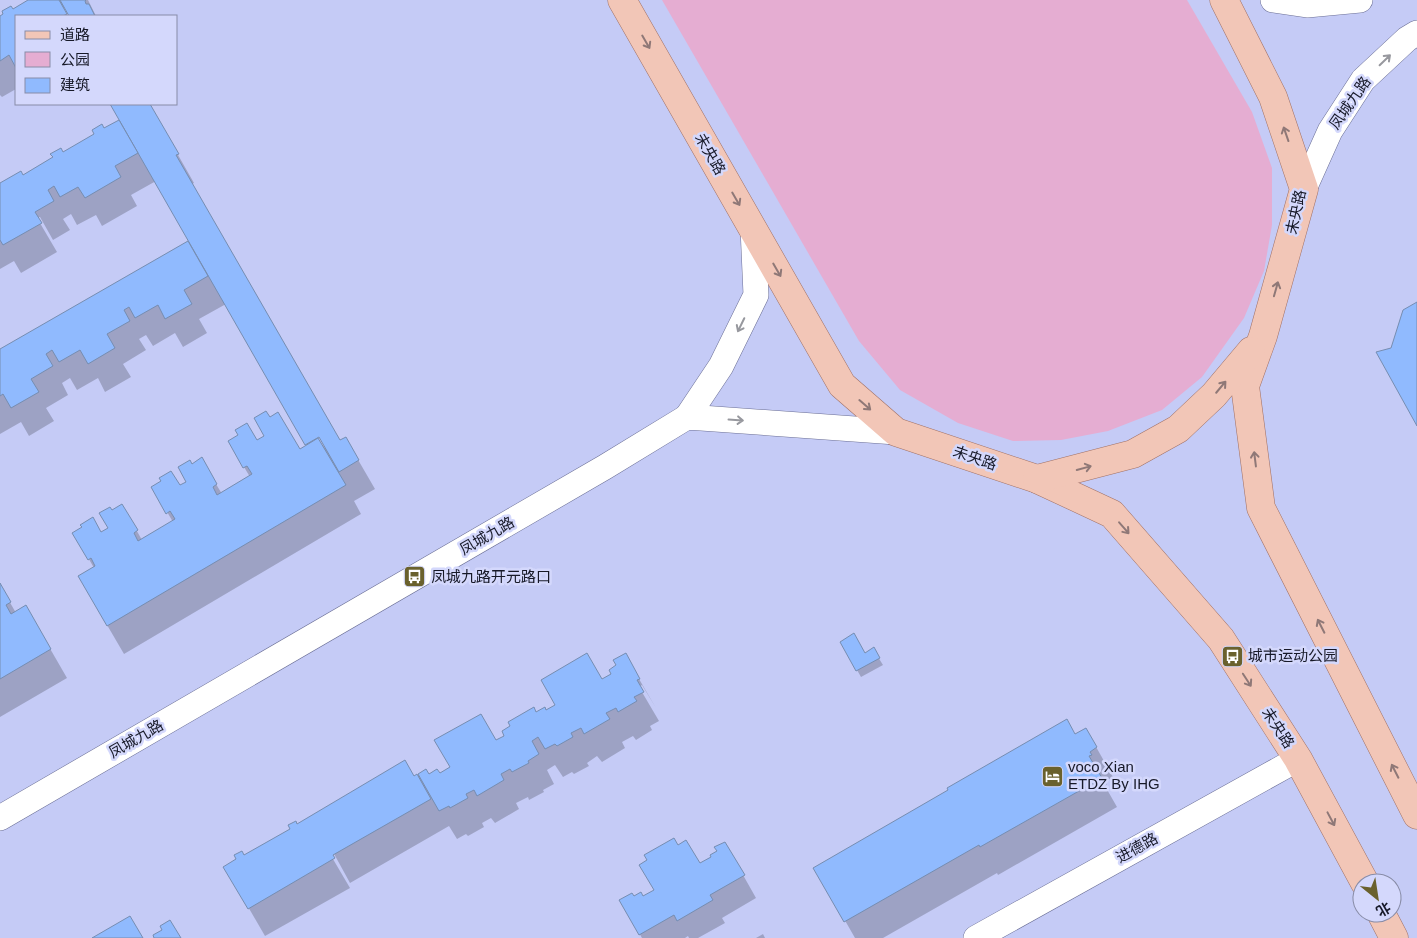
<svg xmlns="http://www.w3.org/2000/svg" width="1417" height="938" viewBox="0 0 1417 938" font-family="Arial,'Noto Sans SC',sans-serif">
<style>
.green{fill:#e5add2}
.shadow{fill:#0003;fill-rule:evenodd}
.building{fill:#90bafe;stroke:#768db1}
.lines{fill:none;stroke-linecap:round;stroke-linejoin:round}
.tertiary-casing{stroke:#6a6e95;stroke-width:26}
.primary-casing{stroke:#a07166;stroke-width:29}
.tertiary{stroke:#fff;stroke-width:25}
.primary{stroke:#f2c6b7;stroke-width:28}
.oneway{stroke:#8f7877}
.oneway2{stroke:#97989e}
.labels{text-anchor:middle;stroke-width:5;stroke-linejoin:round;paint-order:stroke}
.street-label{font-size:15px;fill:#171928;stroke:#d4d8fc}
.poi-label{font-size:15px;fill:#171928;stroke:#d4d8fc;text-anchor:start}
</style>
<rect width="100%" height="100%" fill="#c5cbf6"/>
<polygon class="green" points="662,0 1187,0 1252,112 1272,168 1272,225 1264,271 1244,318 1202,377 1162,410 1108,431 1061,440 1013,441 958,423 900,390 859,341"/>
<g class="shadow">
<polygon points="31,0 88,0 96,16 70,16 65,8 63,9 67,16 16,16 16,89 2,97 0,95 0,18"/>
<path d="M111,104H149L194,183L192,184L340,442L346,439L375,489L354,501L361,514L124,654L79,577L94,568L74,533H101L109,528L111,512L122,505L142,540L173,522L153,488L179,487L188,482L191,465L201,459L222,494L250,477L229,442L257,441L299,451L307,446L226,304L199,319L207,333L183,347L175,333L153,346L146,335L139,339L146,350L123,364L131,377L105,392L98,378L77,390L70,378L62,383L68,395L46,408L54,421L29,436L21,422L0,434V350L190,241L156,181L131,195L137,206L102,226L96,215L77,225L71,214L63,219L70,230L53,240L40,217L37,218L57,252L21,273L14,261L0,269V184L23,177L121,120ZM319,435L326,447L325,448L316,437Z"/>
<polygon points="0,585 16,613 26,607 67,678 0,717"/>
<polygon points="841,642 865,654 873,649 883,665 861,677"/>
<polygon points="625,655 656,708 642,685 639,687 659,721 650,726 652,730 636,740 633,736 622,742 625,748 602,762 597,756 587,763 589,766 574,774 572,772 563,777 555,765 547,770 554,784 543,790 544,792 529,800 528,797 516,803 519,809 495,823 491,818 482,823 484,827 468,836 466,834 457,839 449,826 350,883 333,852 330,854 350,888 265,936 225,867 297,826 415,777 426,771 428,775 439,774 496,742 536,714 546,711 612,674"/>
<polygon points="1086,729 1113,777 1105,781 1107,784 1105,786 1117,807 998,875 997,873 883,938 855,938 815,868"/>
<polygon points="725,843 756,898 722,918 725,923 698,938 689,938 688,936 685,938 642,938 621,901 642,898 656,890 678,847 699,865 713,857"/>
<polygon points="763,934 765,938 756,938"/>
</g>
<g class="building">
<polygon points="28,0 59,0 67,14 63,16 16,16 16,68 9,55 0,61 0,16 3,14 2,11 11,6 13,9"/>
<polygon points="60,0 86,0 85,1 86,4 89,4 95,16 69,16"/>
<polygon points="110,104 150,104 179,154 176,155 340,440 346,437 359,460 339,472 319,437 305,445"/>
<polygon points="119,120 138,153 115,166 121,177 85,198 78,187 60,197 54,186 48,190 54,201 35,212 42,223 3,245 0,240 0,183 21,171 23,175 53,157 50,154 61,148 63,152 94,134 92,130 102,124 104,128"/>
<polygon points="188,241 208,276 184,290 192,304 165,319 158,305 135,318 129,307 124,310 130,321 107,334 115,348 88,364 80,350 59,362 52,350 46,354 53,366 31,379 39,392 11,408 3,394 0,396 0,349"/>
<polygon points="1417,302 1417,426 1376,352 1391,348 1403,310"/>
<polygon points="266,411 270,417 278,412 300,449 318,438 346,485 107,626 78,576 95,566 91,558 88,560 72,533 82,527 80,525 93,517 101,532 108,528 99,513 110,507 112,510 122,504 138,530 134,533 138,541 175,519 170,511 166,514 151,487 161,481 159,478 171,471 180,485 186,482 178,467 190,460 192,464 202,457 217,484 213,487 217,495 252,474 247,466 243,468 228,441 238,435 235,430 247,423 257,440 264,436 254,418"/>
<polygon points="0,583 11,602 6,605 11,614 26,605 51,649 0,679"/>
<polygon points="854,633 865,653 874,647 880,658 856,671 840,642"/>
<polygon points="587,653 602,679 611,674 609,670 616,665 613,660 626,653 640,679 637,680 644,692 634,697 637,701 618,712 616,708 606,713 610,719 584,734 581,728 571,733 573,737 557,746 555,744 545,749 538,737 532,741 539,754 528,761 529,763 512,772 510,769 501,774 504,780 477,796 474,790 466,794 468,798 450,808 449,806 439,811 418,774 426,769 429,774 437,769 440,773 450,767 434,740 481,714 496,740 504,736 502,731 510,726 508,722 534,707 536,712 545,707 546,710 555,705 541,680"/>
<polygon points="1067,719 1075,734 1086,728 1097,747 1090,752 1092,755 1089,756 1102,778 980,847 979,845 844,922 813,868 948,790 947,788"/>
<polygon points="405,760 414,776 417,774 431,799 333,855 335,858 248,909 223,867 236,859 234,855 242,851 244,855 290,829 288,825 296,821 297,824"/>
<polygon points="674,838 678,845 686,840 700,863 711,857 710,855 717,851 714,847 725,842 745,875 710,895 713,900 677,921 674,915 639,935 619,900 632,893 634,896 641,892 643,896 654,890 639,865 647,860 644,855"/>
<polygon points="130,916 143,938 92,938"/>
<polygon points="170,920 181,938 154,938 153,935 162,930 160,926"/>
</g>
<g class="lines">
<defs>
<g id="tertiary">
<polyline points="1273,0 1307,5 1360,0"/>
<polyline points="1304,189 1330,131 1363,80 1407,39 1417,33"/>
<polyline points="687,417 721,366 756,295 753,228"/>
<polyline points="0,818 605,467 687,417 896,432"/>
<polyline points="976,938 1298,759"/>
</g>
<g id="primary">
<polyline points="622,0 842,385 896,432 1037,479 1112,514 1221,639 1298,759 1365,883"/>
<polyline points="1224,0 1273,97 1304,189 1263,336 1245,386 1261,508 1417,815"/>
<polyline points="1037,479 1133,454 1178,429 1214,395 1251,351"/>
<polyline points="1381,913 1394,938"/>
</g>
</defs>
<use href="#tertiary" class="tertiary-casing"/>
<use href="#primary" class="primary-casing"/>
<use href="#tertiary" class="tertiary"/>
<use href="#primary" class="primary"/>
</g>
<defs><path id="oneway-shaft" d="M-6 0H5M1.5-3L5.5 0L1.5 3" fill="none" stroke-width="1.6" stroke-linecap="round" stroke-linejoin="round" transform="scale(1.25)"/></defs>
<g class="oneway">
<use href="#oneway-shaft" transform="translate(646 42) rotate(60)"/>
<use href="#oneway-shaft" transform="translate(1286 134) rotate(-109)"/>
<use href="#oneway-shaft" transform="translate(736 199) rotate(60)"/>
<use href="#oneway-shaft" transform="translate(777 270) rotate(60)"/>
<use href="#oneway-shaft" transform="translate(1276 289) rotate(-74)"/>
<use href="#oneway-shaft" transform="translate(1221 387) rotate(-50)"/>
<use href="#oneway-shaft" transform="translate(865 405) rotate(41)"/>
<use href="#oneway-shaft" transform="translate(1255 459) rotate(-97)"/>
<use href="#oneway-shaft" transform="translate(1084 468) rotate(-15)"/>
<use href="#oneway-shaft" transform="translate(1124 528) rotate(49)"/>
<use href="#oneway-shaft" transform="translate(1321 626) rotate(-117)"/>
<use href="#oneway-shaft" transform="translate(1247 680) rotate(57)"/>
<use href="#oneway-shaft" transform="translate(1395 771) rotate(-117)"/>
<use href="#oneway-shaft" transform="translate(1331 819) rotate(62)"/>
</g>
<g class="oneway2">
<use href="#oneway-shaft" transform="translate(1385 60) rotate(-44)"/>
<use href="#oneway-shaft" transform="translate(741 325) rotate(116)"/>
<use href="#oneway-shaft" transform="translate(736 420) rotate(4)"/>
</g>
<defs>
<symbol id="bus-square" viewBox="-11 -11 22 22"><rect x="-9" y="-9" width="18" height="18" rx="4" fill="#6a612d" stroke="#d4d8fc"/><path d="M-5-6H5V4H4V6H2V4H-2V6H-4V4H-5ZM-3.5-4V0h7V-4ZM-3.5 1.2v1.5H-2V1.2ZM2 1.2v1.5H3.5V1.2Z" fill="#fff"/></symbol>
<symbol id="hotel-square" viewBox="-11 -11 22 22"><rect x="-9" y="-9" width="18" height="18" rx="4" fill="#6a612d" stroke="#d4d8fc"/><path d="M-6-4.5h1.5V1H6V5H4.5V3h-9V5H-6ZM-4 0a1.8 1.8 0 1 1 3.6 0ZM.5 0V-2.5h3Q6-2.5 6 0Z" fill="#fff"/></symbol>
</defs>
<g fill-rule="evenodd">
<use href="#bus-square" x="402" y="564" width="25" height="25"/>
<use href="#bus-square" x="1220" y="644" width="25" height="25"/>
<use href="#hotel-square" x="1040" y="764" width="25" height="25"/>
</g>
<g class="labels">
<g class="street-label">
<text transform="translate(1350 103) rotate(-55)" y="5">凤城九路</text>
<text transform="translate(710 154) rotate(60)" y="5">未央路</text>
<text transform="translate(1296 212) rotate(-78)" y="5">未央路</text>
<text transform="translate(975 458) rotate(19)" y="5">未央路</text>
<text transform="translate(487 536) rotate(-30)" y="5">凤城九路</text>
<text transform="translate(1278 728) rotate(57)" y="5">未央路</text>
<text transform="translate(136 739) rotate(-30)" y="5">凤城九路</text>
<text transform="translate(1137 848) rotate(-29)" y="5">进德路</text>
</g>
<g class="poi-label">
<text x="431" y="582">凤城九路开元路口</text>
<text x="1248" y="661">城市运动公园</text>
<text x="1068" y="772">voco Xian<tspan x="1068" dy="17">ETDZ By IHG</tspan></text>
</g>
</g>
<rect x="15" y="15" width="162" height="90" fill="#d4d8fc" stroke="#888ca7"/>
<rect x="25" y="31" width="25" height="8" fill="#f2c6b7" stroke="#888ca7"/>
<text x="60" y="40" font-size="15" fill="#171928">道路</text>
<rect x="25" y="52" width="25" height="15" fill="#e5add2" stroke="#888ca7"/>
<text x="60" y="65" font-size="15" fill="#171928">公园</text>
<rect x="25" y="78" width="25" height="15" fill="#90bafe" stroke="#888ca7"/>
<text x="60" y="90" font-size="15" fill="#171928">建筑</text>
<g transform="translate(1377 898) rotate(150)"><circle r="24" fill="#d4d8fc" stroke="#888ca7"/>
<path d="M0-4L9 19L0 12L-9 19Z" fill="#6a612d"/>
<text y="-8" font-size="14" font-weight="bold" text-anchor="middle" fill="#171928">北</text>
</g>
</svg>
